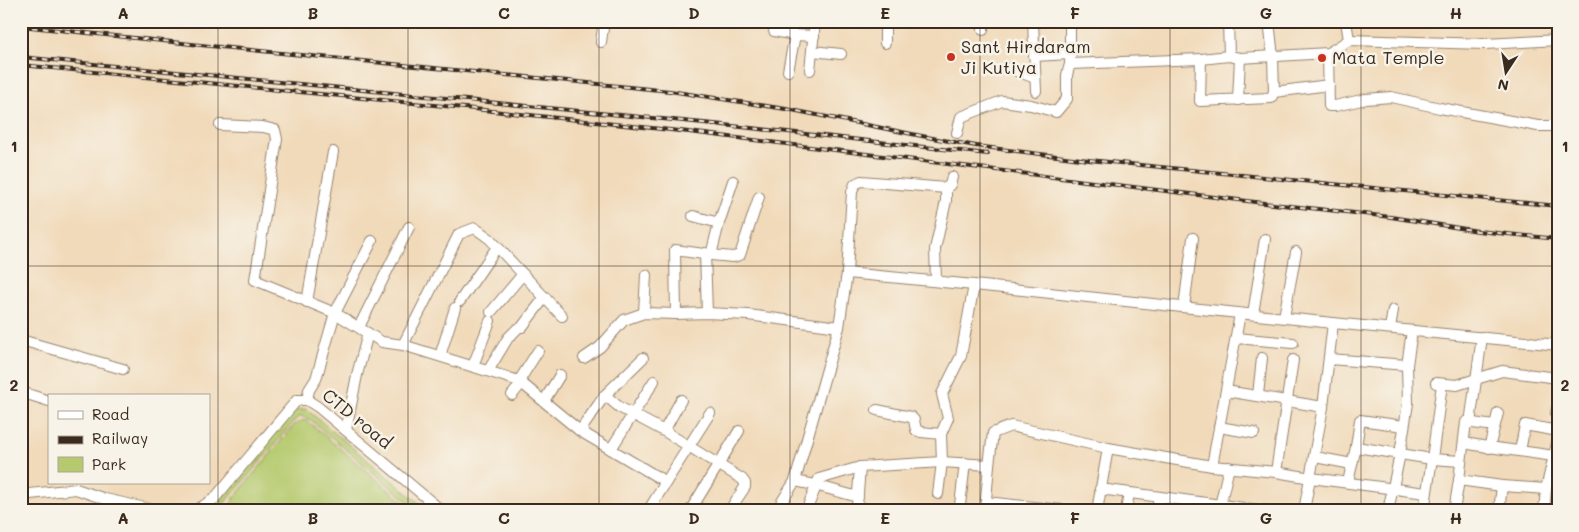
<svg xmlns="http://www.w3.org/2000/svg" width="1579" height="532" viewBox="0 0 1579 532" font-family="Mali,sans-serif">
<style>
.green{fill:#b5ca6e;stroke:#787a46}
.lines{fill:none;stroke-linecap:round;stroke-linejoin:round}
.minor-casing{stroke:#96826c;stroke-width:12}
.minor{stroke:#fff;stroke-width:10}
.rail-casing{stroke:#3b2a1e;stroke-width:4}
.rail{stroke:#f7f3e8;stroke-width:2;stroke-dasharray:5.5;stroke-linecap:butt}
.grid{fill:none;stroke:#3b2a1e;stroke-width:1;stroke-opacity:0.55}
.poi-dot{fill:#c8321e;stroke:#f7f3e8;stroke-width:2}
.labels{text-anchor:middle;stroke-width:5;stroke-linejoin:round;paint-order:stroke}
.poi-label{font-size:18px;fill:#3b2a1e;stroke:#f7f3e8;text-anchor:start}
.street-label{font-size:18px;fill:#3b2a1e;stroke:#f7f3e8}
.neatline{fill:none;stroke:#3b2a1e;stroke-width:2}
.grid-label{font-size:16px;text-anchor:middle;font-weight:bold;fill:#3b2a1e}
</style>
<rect width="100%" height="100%" fill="#f7f3e8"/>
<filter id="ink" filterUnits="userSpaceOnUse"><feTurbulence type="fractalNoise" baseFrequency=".02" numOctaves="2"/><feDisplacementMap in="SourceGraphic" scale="10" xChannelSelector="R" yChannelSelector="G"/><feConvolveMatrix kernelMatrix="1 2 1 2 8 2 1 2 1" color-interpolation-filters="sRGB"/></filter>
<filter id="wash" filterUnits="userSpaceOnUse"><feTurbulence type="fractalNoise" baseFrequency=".0096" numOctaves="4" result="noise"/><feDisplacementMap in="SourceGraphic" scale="20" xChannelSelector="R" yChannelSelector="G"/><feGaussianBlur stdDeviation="1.12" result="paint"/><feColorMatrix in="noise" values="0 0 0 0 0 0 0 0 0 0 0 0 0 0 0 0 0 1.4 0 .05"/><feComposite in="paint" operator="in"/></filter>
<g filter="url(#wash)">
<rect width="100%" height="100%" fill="#f1daba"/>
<g class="green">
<polygon points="306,409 429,511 419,511 311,420 301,416 295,420 226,502 222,503 221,498 277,430 280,432 282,424 293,410"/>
<polygon points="303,420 310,423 414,511 236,511 231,504 233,499 294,425"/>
</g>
</g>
<g filter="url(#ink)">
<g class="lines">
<defs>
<g id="minor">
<polyline points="983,21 983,30"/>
<polyline points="1033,21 1036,91"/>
<polyline points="1228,21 1229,56"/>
<polyline points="1269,21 1273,57 1274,92 1329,85"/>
<polyline points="1346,21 1349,40"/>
<polyline points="774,31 795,35 814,36"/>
<polyline points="601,42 604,21"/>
<polyline points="885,43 885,21"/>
<polyline points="812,51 841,54"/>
<polyline points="1328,53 1329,106 1335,106 1366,99 1391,97 1440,108 1538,126 1558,126"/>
<polyline points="1034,56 1071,54"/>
<polyline points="1201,59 1200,101 1271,98 1274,92"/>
<polyline points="1070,64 1201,59 1229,56 1240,58 1328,53 1349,40 1485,44 1558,40"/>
<polyline points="1009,68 1035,78"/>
<polyline points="810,70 815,21"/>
<polyline points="788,71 795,35"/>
<polyline points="1238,100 1240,58"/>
<polyline points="220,125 263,127 275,130 277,139 255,280 335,313 382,342 403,345 519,381 580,431 666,482 648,511"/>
<polyline points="957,133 961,117 1002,101 1031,105 1056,112 1067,99 1067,75 1070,64 1070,21"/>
<polyline points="693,216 719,223"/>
<polyline points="705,253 707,313"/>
<polyline points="711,255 733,257 740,255 759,197"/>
<polyline points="847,273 974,285 1333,323 1558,345"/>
<polyline points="936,281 935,249 946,201 946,188"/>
<polyline points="460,301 497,247"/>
<polyline points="307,302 333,152"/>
<polyline points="1184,307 1193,238"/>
<polyline points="491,312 523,274"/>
<polyline points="644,313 646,275"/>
<polyline points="676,314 675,250 711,255 719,223 733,181"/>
<polyline points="1253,314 1265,239"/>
<polyline points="1284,317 1296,252"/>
<polyline points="359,327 409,227"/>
<polyline points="522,327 545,297"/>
<polyline points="1390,328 1393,310"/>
<polyline points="1236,338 1293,343"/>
<polyline points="21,340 123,369"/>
<polyline points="403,345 459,234 475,228 490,239 562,316"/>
<polyline points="440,356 455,308"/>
<polyline points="584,358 600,347 624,320 644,313 676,314 707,313 748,315 839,327"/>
<polyline points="1329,359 1407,365 1412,331"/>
<polyline points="473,366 490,321"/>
<polyline points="488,371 508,338 517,329"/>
<polyline points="519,381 538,351"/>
<polyline points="1436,383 1457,385 1502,371 1558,378"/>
<polyline points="1226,391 1323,407"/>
<polyline points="21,392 49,401"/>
<polyline points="512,395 522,383"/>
<polyline points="605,395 619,407 664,431 742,479 745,483 745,487 729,511"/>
<polyline points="1258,395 1262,358"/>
<polyline points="307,400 309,390 316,379 335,313 372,241"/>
<polyline points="544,401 560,375"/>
<polyline points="877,410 911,417 914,420 916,430 921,432 941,434"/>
<polyline points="1556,413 1558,405"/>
<polyline points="1470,423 1482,337"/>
<polyline points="1494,426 1466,422 1459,480 1502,486 1546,489"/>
<polyline points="1219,427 1254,433"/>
<polyline points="346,430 357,375 368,333"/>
<polyline points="580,431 605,395 643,358"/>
<polyline points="664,431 681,400"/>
<path d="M1464,443C1495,449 1527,451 1558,457"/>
<polyline points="1356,447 1432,459 1461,461"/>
<polyline points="1489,448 1498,413"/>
<polyline points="611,449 654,381"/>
<polyline points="1520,451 1525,425 1558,431"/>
<polyline points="1315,457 1352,464"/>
<polyline points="1212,466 1240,314"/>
<polyline points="1276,472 1293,360"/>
<polyline points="795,481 815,485 858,497"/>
<polyline points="666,482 710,413"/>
<polyline points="1348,482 1356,447 1360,420 1404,426"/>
<polyline points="1100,489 1267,511"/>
<polyline points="938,494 942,462 941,434 948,418 942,394 961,356 974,285"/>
<polyline points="21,495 76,489 105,499 159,511"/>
<polyline points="986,502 1073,511"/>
<polyline points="960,505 965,463"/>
<polyline points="1219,510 1229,467"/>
<polyline points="195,511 214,499 297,400 307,400 318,407 442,511"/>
<polyline points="690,511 739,431"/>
<polyline points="776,511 795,481 839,327 847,273 852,192 855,184 861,181 946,188 950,185 952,177"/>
<polyline points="806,511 819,479 860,467 942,462 989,465"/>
<polyline points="855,511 857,506 860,467"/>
<polyline points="985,511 989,465 993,433 1011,426 1108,448 1212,466 1276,472 1311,478 1426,493"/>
<polyline points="1097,511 1108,448"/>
<polyline points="1126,511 1129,493"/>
<polyline points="1157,511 1159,497"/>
<polyline points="1304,511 1323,407 1333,323"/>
<polyline points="1388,511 1400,454 1408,403 1407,365"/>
<polyline points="1424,511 1432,459 1442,384"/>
<polyline points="1454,511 1459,480"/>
<polyline points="1499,511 1502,486"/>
<polyline points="1544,511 1546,489 1558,439"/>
</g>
</defs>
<use href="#minor" class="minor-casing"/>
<use href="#minor" class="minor"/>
<defs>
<g id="rail">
<polyline points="21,26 210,46 670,91 792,110 927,137 976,146 1089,160 1558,206"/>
<polyline points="21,57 714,124 988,154"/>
<polyline points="21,65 465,108 689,132 1255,202 1391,217 1478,231 1558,239"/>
</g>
</defs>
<use href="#rail" class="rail-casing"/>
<use href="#rail" class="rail"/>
</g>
</g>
<path class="grid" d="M218,21V511M408,21V511M599,21V511M790,21V511M980,21V511M1170,21V511M1361,21V511M21,266H1558"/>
<g class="poi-dot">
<circle cx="951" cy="57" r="5"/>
<circle cx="1322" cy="58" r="5"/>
</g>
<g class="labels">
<g class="poi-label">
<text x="961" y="53">Sant Hirdaram<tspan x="961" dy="21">Ji Kutiya</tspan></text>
<text x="1332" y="64">Mata Temple</text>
</g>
<g class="street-label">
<text transform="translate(357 419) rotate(39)" y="6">CTD road</text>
</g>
</g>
<rect width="1579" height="532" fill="none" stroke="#f7f3e8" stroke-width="55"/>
<rect x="48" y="394" width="162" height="90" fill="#f7f3e8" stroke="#aca397"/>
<rect x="58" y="411" width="25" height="8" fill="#ffffff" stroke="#aca397"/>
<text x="92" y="420" font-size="15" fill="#3b2a1e">Road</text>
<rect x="58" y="436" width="25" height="8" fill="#3b2a1e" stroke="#aca397"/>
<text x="92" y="444" font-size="15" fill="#3b2a1e">Railway</text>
<rect x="58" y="457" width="25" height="15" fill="#b5ca6e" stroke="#aca397"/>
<text x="92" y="470" font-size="15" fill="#3b2a1e">Park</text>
<g transform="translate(1506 72) rotate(192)" stroke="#f7f3e8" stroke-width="4" paint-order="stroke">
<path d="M0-4L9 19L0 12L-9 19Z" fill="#3b2a1e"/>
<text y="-8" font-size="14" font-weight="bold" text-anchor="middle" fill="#3b2a1e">N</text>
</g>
<rect x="28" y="28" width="1524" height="476" class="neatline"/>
<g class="grid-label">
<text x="123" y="19">A</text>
<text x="313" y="19">B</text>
<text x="504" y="19">C</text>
<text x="694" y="19">D</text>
<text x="885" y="19">E</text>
<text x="1075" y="19">F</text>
<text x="1266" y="19">G</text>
<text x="1456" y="19">H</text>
<text x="14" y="152">1</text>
<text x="1565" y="152">1</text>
<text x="14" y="391">2</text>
<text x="1565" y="391">2</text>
<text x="123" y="524">A</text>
<text x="313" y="524">B</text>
<text x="504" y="524">C</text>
<text x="694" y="524">D</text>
<text x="885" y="524">E</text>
<text x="1075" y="524">F</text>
<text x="1266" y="524">G</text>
<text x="1456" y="524">H</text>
</g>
</svg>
